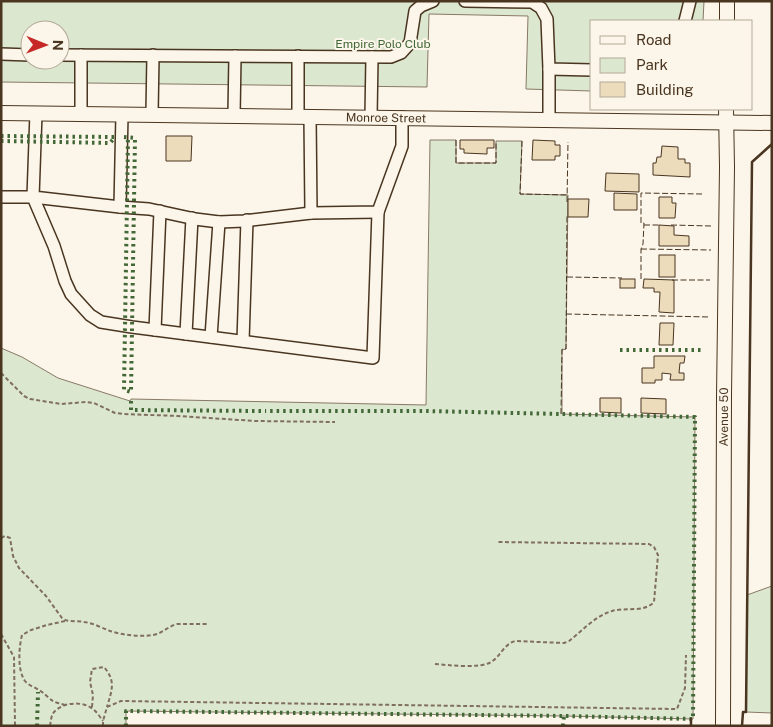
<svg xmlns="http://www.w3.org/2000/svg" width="773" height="727" viewBox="0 0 773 727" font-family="'Public Sans',sans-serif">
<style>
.green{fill:#dce7d0;stroke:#887966;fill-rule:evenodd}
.building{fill:#ecdcbc;stroke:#4a3520}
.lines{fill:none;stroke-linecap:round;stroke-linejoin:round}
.minor-casing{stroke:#4a3520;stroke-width:14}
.major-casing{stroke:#4a3520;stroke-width:16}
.path{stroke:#7f6f5c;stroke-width:2;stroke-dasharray:4 2.5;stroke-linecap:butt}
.minor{stroke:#fbf6e9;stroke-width:11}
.major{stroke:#fbf6e9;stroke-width:14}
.hedge{stroke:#436837;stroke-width:4;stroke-dasharray:2.5 4;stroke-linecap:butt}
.fence{stroke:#4a3520;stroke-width:1;stroke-dasharray:6 2.5;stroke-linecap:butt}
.wall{stroke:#4a3520;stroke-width:2.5}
.labels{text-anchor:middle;stroke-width:4;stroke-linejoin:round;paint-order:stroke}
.park-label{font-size:12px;fill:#436837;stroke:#fbf6e9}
.street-label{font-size:12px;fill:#4a3520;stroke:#fbf6e9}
</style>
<rect width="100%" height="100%" fill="#fbf6e9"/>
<g class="green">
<path d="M1,1H704L703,21H592V91L526,89L528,16L429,14L427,87L1,82ZM30,30H60V60H30Z"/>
<polygon points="430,140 456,140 456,163 496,163 496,141 522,141 520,194 568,195 566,349 562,350 562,414 695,417 693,719 564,716 126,711 126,726 1,726 1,348 22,357 58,378 130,401 131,399 426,405"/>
<polygon points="772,586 772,713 746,712 747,595"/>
</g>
<g class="building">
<polygon points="166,136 192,136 191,161 166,161"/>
<polygon points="460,140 494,140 494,148 487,148 487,154 464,153 464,149 460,149"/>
<polygon points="533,140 555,141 555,145 560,145 560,156 555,156 555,160 532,160"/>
<polygon points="662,146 678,147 678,159 685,159 685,163 690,163 690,177 653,175 653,163 656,163 657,157 661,157"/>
<polygon points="606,173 639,174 639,192 605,191"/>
<polygon points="614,193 637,194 637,210 614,210"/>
<polygon points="659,197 672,197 672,203 676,203 675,218 659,218"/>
<polygon points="568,199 589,199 588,217 568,217"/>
<polygon points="659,225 674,226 674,235 689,236 689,246 659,246"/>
<rect x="659" y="255" width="16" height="22"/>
<rect x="620" y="279" width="15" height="9"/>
<polygon points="644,279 674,280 674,313 659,312 660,292 654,292 654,288 643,288"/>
<polygon points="660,323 674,323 673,345 659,345"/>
<polygon points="654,356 685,356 684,363 680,363 679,373 684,373 684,380 670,380 671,374 662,373 662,380 655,380 655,383 642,383 642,368 654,368"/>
<polygon points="600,398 621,398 621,413 600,412"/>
<polygon points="641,398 666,399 666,414 641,413"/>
</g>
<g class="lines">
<defs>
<g id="minor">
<polyline points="465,1 532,2 541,8 547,19 549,69 592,70"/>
<polyline points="685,21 690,1"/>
<polyline points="1,54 30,55"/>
<polyline points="60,55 391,57 401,53 410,43 415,11 421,6 433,1"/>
<polyline points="549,69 549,119"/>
<polyline points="36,113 33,197 120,207"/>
<polyline points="81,114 81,55"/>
<polyline points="122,114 120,207 149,209 195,219 219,222 244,221 311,213 310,116"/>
<polyline points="152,114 153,55"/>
<polyline points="234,115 235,56"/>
<polyline points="298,116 298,56"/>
<polyline points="371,117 372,57"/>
<polyline points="1,197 33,197 54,246 65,281 71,294 90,315 101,322 132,327 373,358 378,212"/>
<polyline points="311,213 378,212 402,146 402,117"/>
<polyline points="155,330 160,211"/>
<polyline points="186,334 192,218"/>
<polyline points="211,337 219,222"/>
<polyline points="243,341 247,220"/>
</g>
<g id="major">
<polyline points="727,21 727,1"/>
<path id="s1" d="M1,113L772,123"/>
<path id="s2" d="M723,726L724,396L727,167L726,109"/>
</g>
</defs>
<use href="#minor" class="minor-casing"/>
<use href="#major" class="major-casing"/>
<g class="path">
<polyline points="1,373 24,396 30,399 61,404 86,402 94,403 115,413 124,414 178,416 255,421 335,422"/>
<path d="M1,538L5,536L10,538L13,556L19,568L46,596L62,618C68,623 76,620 84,622C93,623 102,628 110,631C123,635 139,637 153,635C162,634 168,626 177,624H209"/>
<path d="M65,621L47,625L31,630L22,635C19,647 17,670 25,681C29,686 37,688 42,692C53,701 50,701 65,705"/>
<polyline points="1,634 14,657 15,726"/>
<path d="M435,664C448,665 480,669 491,662C500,657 504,644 515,641L564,643L569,641C582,631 595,616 612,611C625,607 644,613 654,602L658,555L654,547L649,544L497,542"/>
<path d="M92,707L93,695L90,682L92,669L104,667C116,681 112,690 107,707"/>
<path d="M50,726C51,720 51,715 55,711C64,702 83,701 93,709C97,712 100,717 103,721"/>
<polyline points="103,726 103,721 107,707 121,701 677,709 685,688 686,655"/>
</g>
<use href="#minor" class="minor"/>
<use href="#major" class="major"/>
<g class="hedge">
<polyline points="1,136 115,137"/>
<polyline points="124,137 135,138 131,392 124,390 128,137"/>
<polyline points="1,141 110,143 115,137"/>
<polyline points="620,350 701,350"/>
<polyline points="131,401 131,410 261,411"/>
<polyline points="37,726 38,692"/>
<polyline points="126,726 126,711 564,716 693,719 695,417 426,411 265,411"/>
<polyline points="563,726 564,716"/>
</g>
<g class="fence">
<polyline points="456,140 456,163 496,163 496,141"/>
<polyline points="522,141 520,194 568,195"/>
<polyline points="567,202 568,142"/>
<polyline points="644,225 661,225"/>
<polyline points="671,225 711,226"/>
<polyline points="641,249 711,250"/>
<polyline points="567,277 622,278"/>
<polyline points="641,279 641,249 643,244 644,223 641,223 641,193 702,194"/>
<polyline points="672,280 710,280"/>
<polyline points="566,314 710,317"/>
<polyline points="561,414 562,349 566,349 567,215"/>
</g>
<g class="wall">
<polyline points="691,726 691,719"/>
<polyline points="742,726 743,712 746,712 752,162 772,144"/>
</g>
</g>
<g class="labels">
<g class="park-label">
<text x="383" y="48">Empire Polo Club</text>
</g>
<g class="street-label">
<text dy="4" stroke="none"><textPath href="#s1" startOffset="385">Monroe Street</textPath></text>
<text dy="4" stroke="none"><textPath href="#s2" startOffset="309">Avenue 50</textPath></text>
</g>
</g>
<rect width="773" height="727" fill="none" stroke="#4a3520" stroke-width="5"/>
<rect x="590" y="20" width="162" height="90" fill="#fbf6e9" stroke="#b4a999"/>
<rect x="600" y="36" width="25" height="8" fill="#fbf6e9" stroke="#b4a999"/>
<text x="636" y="45" font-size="15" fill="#4a3520">Road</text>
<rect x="600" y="58" width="25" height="15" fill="#dce7d0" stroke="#b4a999"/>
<text x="636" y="70" font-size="15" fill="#4a3520">Park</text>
<rect x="600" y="82" width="25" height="15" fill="#ecdcbc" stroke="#b4a999"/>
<text x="636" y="95" font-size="15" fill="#4a3520">Building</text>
<g transform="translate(45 45) rotate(91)"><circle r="24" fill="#fbf6e9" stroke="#b4a999"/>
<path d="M0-4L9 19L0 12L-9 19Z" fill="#c62828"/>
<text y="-8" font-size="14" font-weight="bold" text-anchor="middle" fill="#4a3520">N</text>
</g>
</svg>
